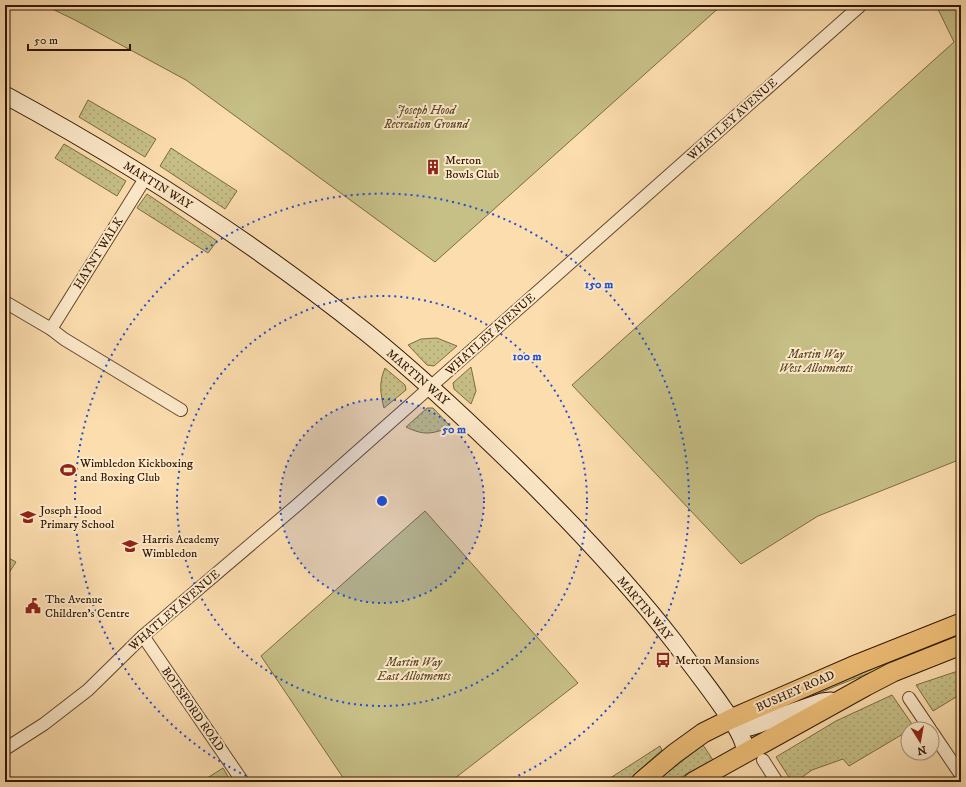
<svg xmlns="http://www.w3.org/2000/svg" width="966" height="787" viewBox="0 0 966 787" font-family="'IM FELL DW Pica',serif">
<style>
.grass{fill:url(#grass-dots);stroke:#7b6b43}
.green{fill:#c6bf86;stroke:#7b6b43}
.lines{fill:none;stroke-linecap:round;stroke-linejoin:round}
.minor-casing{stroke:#63482c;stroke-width:14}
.secondary-casing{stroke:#301700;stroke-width:19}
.primary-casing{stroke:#301700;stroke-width:21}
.minor{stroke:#fde9ca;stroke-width:12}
.secondary{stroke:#fde9ca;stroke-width:17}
.primary{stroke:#eebe77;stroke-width:19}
.ring{fill:none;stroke:#1d4ed8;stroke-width:2;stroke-dasharray:2 4}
.labels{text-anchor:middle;stroke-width:4;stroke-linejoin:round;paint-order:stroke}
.park-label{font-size:12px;font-style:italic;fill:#5d4928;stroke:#fde9ca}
.street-label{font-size:12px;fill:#301700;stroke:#fde9ca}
.poi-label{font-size:12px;fill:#301700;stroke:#fde9ca;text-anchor:start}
.centre{fill:#1d4ed8;stroke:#fde9ca;stroke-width:2}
.ring-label{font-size:12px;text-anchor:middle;font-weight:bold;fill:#1d4ed8;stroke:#fde9ca;stroke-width:4;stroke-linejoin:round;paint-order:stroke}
</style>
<defs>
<pattern id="grass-dots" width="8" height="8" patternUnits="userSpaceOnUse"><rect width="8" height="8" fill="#c6bf86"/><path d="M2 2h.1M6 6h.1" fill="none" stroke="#aaa372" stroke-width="1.8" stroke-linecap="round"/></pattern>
</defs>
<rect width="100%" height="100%" fill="#fcddae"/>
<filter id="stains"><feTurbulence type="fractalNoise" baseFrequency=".005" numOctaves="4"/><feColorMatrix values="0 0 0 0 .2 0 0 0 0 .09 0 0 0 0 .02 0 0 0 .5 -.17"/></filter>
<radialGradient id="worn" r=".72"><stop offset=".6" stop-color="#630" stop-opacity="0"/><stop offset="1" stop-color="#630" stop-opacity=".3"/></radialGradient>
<g class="grass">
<polygon points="88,100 156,139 145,157 79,117"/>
<polygon points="64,144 126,181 117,196 55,158"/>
<polygon points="171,148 237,191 225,209 160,166"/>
<polygon points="147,194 217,241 208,253 137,208"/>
<polygon points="437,338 457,346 434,366 427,365 408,345 421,339"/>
<polygon points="471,367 476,391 471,404 454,389 453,383"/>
<path d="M385,368L405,385L406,390L384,408C380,393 379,382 385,368Z"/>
<path d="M427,408H433L451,427C431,434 425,436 406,427Z"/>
<polygon points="961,632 961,637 836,686 767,716 767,713 837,682"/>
<polygon points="961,670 961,694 933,711 916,685"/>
<polygon points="892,695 914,727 908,729 908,731 849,766 843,759 812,770 795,782 792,782 776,757 836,721"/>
<polygon points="703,745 713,760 672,782 655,782"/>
<polygon points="660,746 662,750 626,782 604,782"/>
</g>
<g class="green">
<polygon points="44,5 722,5 435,262 186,80 75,20"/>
<polygon points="936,5 961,5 961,459 818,516 741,564 572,385 954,42"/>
<polygon points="425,511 578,683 450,782 346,782 261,656"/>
<polygon points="5,556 16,562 5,579"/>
<polygon points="223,768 231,782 201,782"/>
</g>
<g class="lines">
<defs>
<g id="minor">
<polyline points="5,302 51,329 64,339 181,410"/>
<polyline points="51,329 146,177"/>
<polyline points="143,636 243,782"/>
<polyline points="909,698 930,729"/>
<polyline points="932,732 961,775"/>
<polyline points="5,749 44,724 88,690 143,636 296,506 861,5"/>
<polyline points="763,760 777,782"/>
</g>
<g id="secondary">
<path d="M5,95C132,164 253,242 367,333C419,375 468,421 516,468C572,523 627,581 675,643C691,665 708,686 723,708C733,722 743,735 746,752"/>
<polyline points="735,725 750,727 822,702 831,701"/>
</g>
<g id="primary">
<polyline points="641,782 674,754 703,733 731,719 858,664 961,623"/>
<polyline points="693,782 866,686 893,672 961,645"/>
</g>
</defs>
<use href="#minor" class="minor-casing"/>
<use href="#secondary" class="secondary-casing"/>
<use href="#primary" class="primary-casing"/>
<use href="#minor" class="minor"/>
<use href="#secondary" class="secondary"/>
<use href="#primary" class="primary"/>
</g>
<circle cx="382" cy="501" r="102" fill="#1d4ed8" fill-opacity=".12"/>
<g class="ring">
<circle cx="382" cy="501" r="102"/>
<circle cx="382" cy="501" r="205"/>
<path d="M257 781A307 307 0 1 1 507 781"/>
</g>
<defs>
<symbol id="building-bare" viewBox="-9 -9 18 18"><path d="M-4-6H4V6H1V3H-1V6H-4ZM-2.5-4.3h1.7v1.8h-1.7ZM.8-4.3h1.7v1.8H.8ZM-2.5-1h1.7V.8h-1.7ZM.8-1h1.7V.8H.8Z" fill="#8f2418" stroke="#fde9ca" stroke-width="2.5" paint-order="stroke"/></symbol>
<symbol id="stadium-bare" viewBox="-9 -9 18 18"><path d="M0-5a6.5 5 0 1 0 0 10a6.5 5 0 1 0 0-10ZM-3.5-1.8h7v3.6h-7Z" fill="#8f2418" stroke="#fde9ca" stroke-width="2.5" paint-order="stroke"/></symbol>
<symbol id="school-bare" viewBox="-9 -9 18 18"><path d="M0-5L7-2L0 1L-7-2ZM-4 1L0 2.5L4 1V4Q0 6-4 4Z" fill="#8f2418" stroke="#fde9ca" stroke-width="2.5" paint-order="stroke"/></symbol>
<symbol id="civic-bare" viewBox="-9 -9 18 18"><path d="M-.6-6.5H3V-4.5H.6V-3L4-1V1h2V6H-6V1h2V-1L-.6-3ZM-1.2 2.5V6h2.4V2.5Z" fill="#8f2418" stroke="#fde9ca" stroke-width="2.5" paint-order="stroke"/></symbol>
<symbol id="bus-bare" viewBox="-9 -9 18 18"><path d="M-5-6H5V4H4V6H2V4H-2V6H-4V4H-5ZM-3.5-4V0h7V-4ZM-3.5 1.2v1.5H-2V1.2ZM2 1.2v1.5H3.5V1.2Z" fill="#8f2418" stroke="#fde9ca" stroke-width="2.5" paint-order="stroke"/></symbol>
</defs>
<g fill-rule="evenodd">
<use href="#building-bare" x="422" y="156" width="22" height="22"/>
<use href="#stadium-bare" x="57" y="459" width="22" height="22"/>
<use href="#school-bare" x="17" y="506" width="22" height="22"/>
<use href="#school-bare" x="119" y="535" width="22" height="22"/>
<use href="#civic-bare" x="22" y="595" width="22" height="22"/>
<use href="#bus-bare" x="652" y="649" width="22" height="22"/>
</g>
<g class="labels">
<g class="park-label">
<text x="426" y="114">Joseph Hood<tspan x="426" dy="14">Recreation Ground</tspan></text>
<text x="816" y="358">Martin Way<tspan x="816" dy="14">West Allotments</tspan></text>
<text x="414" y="666">Martin Way<tspan x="414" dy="14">East Allotments</tspan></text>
</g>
<g class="street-label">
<text transform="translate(732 119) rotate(-42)" y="4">WHATLEY AVENUE</text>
<text transform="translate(158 185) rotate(32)" y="4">MARTIN WAY</text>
<text transform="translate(98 253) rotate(-58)" y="4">HAYNT WALK</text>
<text transform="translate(490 334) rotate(-42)" y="4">WHATLEY AVENUE</text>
<text transform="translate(418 377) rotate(41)" y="4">MARTIN WAY</text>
<text transform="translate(645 608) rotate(50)" y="4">MARTIN WAY</text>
<text transform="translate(174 610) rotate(-41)" y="4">WHATLEY AVENUE</text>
<text transform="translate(795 691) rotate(-24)" y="4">BUSHEY ROAD</text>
<text transform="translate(193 709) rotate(55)" y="4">BOTSFORD ROAD</text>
</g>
<g class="poi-label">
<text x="445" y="164">Merton<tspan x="445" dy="14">Bowls Club</tspan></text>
<text x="80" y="467">Wimbledon Kickboxing<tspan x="80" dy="14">and Boxing Club</tspan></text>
<text x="40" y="514">Joseph Hood<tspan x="40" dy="14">Primary School</tspan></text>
<text x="142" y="543">Harris Academy<tspan x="142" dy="14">Wimbledon</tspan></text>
<text x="45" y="603">The Avenue<tspan x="45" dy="14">Children's Centre</tspan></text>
<text x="675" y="664">Merton Mansions</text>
</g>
</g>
<circle cx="382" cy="501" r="6" class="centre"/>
<g class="ring-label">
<text x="599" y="288">150 m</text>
<text x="527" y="360">100 m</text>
<text x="454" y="433">50 m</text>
</g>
<rect width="966" height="787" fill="none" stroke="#fcddae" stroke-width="20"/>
<rect x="6" y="6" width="954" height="775" fill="none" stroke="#301700" stroke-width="2"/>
<rect x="10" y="10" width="946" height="767" fill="none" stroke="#301700"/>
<g transform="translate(920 741) rotate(169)"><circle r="19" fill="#fde9ca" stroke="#ab9579"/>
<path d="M0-3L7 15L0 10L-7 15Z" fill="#8f2418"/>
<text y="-6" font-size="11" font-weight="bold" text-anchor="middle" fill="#301700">N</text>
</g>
<path d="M28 44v6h102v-6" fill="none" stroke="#301700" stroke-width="2"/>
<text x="34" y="44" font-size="12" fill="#301700" stroke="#fde9ca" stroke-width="3" paint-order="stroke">50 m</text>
<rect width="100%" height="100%" filter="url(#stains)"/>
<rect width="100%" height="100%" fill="url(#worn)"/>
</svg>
